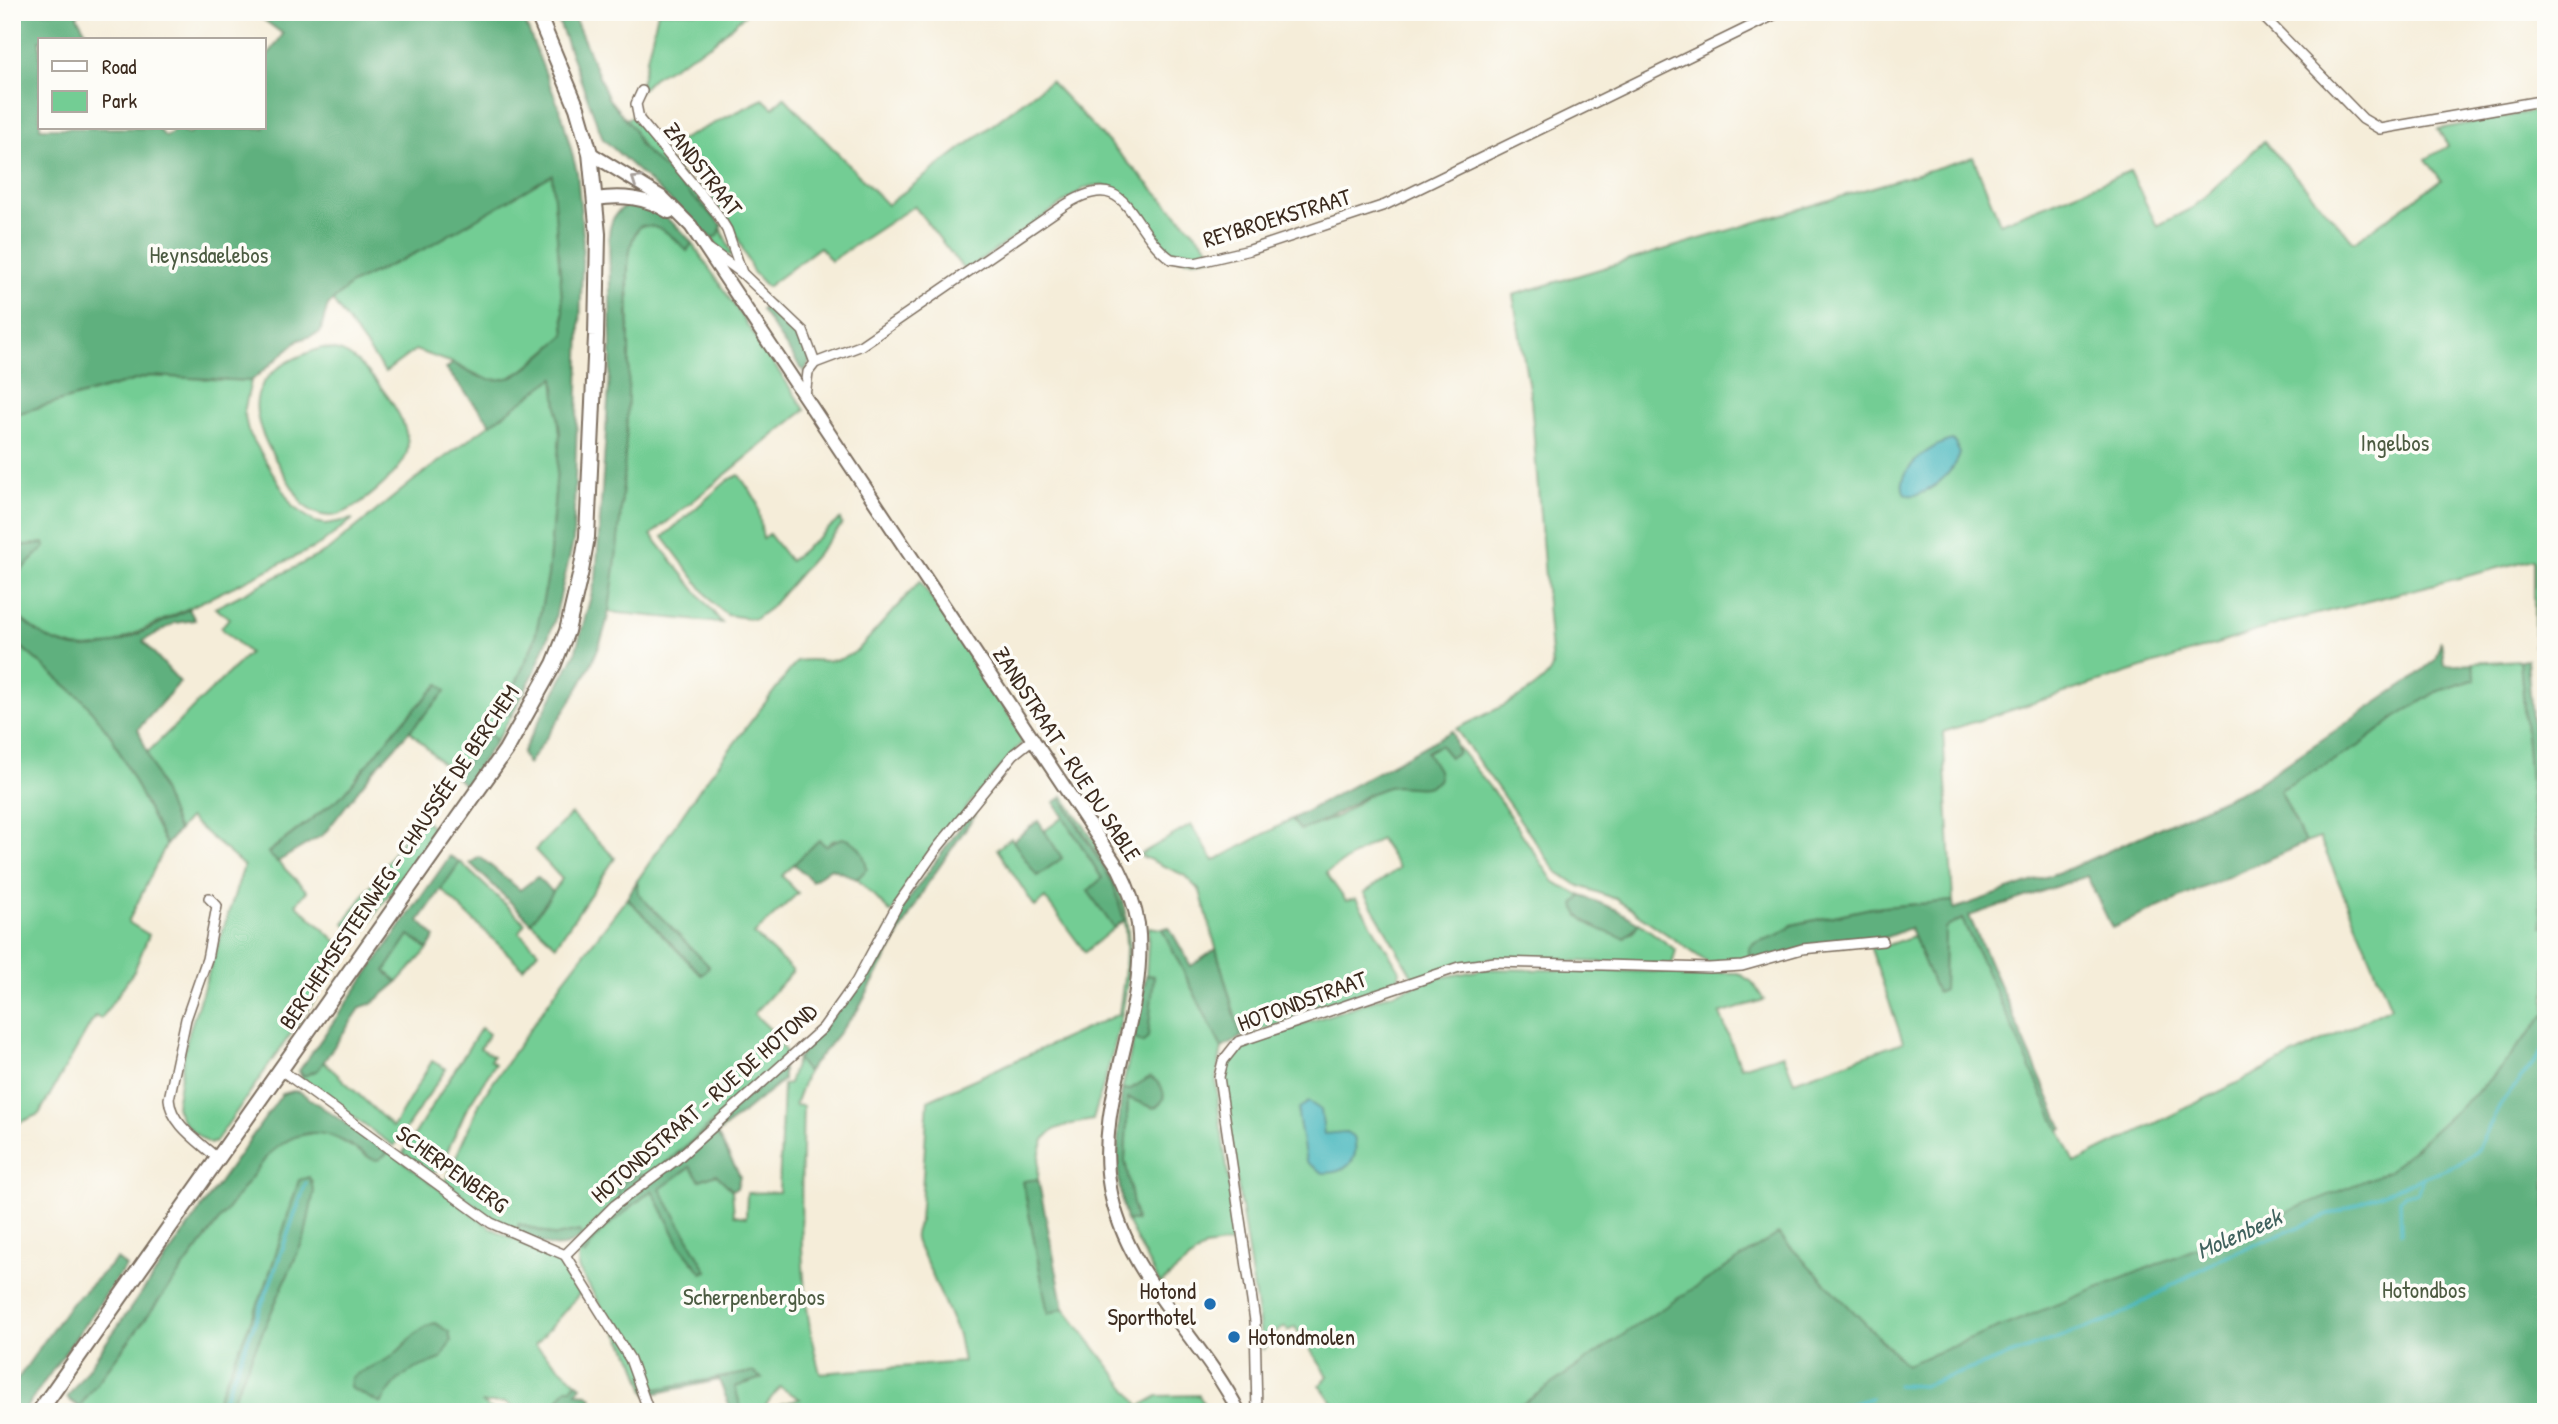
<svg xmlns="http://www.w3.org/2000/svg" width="2558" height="1424" viewBox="0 0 2558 1424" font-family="'Patrick Hand',sans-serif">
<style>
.green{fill:#73cd94;stroke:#577c59;stroke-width:2}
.forest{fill:#5eb07e;stroke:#4c6d4e;stroke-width:2}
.water{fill:#47b7be;stroke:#41706e;stroke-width:2}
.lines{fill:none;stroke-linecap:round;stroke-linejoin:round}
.stream{stroke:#47b7be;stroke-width:3.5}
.street-casing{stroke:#7c6e5f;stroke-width:12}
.secondary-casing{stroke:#7c6e5f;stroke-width:16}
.primary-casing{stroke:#7c6e5f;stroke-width:18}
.street{stroke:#fff;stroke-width:9}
.secondary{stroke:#fff;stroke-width:12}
.primary{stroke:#fff;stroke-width:14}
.oneway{stroke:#a79f9a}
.poi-dot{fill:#1f6fb2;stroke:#fdfcf7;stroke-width:2.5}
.labels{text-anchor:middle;stroke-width:7;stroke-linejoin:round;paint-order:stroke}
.street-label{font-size:23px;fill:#3b2a1e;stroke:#fdfcf7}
.park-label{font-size:23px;fill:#4c5b41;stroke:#fdfcf7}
.poi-label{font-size:23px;fill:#3b2a1e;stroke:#fdfcf7;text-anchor:end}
.water-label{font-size:24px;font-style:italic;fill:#40625e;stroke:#fdfcf7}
</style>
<rect width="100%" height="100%" fill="#fdfcf7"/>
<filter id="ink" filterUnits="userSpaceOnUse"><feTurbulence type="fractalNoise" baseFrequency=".0143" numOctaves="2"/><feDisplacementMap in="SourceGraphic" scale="14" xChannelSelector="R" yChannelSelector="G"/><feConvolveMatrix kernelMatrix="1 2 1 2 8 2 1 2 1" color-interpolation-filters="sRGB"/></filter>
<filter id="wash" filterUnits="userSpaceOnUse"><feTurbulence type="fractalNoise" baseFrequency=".00686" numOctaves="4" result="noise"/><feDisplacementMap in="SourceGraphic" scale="28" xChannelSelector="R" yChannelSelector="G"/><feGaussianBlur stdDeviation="1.57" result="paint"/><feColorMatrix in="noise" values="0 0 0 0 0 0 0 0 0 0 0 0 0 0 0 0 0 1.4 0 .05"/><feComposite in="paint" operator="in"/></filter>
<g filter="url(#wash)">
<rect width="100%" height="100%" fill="#f5edd9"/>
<g class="green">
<polygon points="658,12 748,12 713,43 653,78 639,92"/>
<path d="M1050,81L1217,256C1204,259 1187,263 1174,256C1145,241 1127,170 1085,188L965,271L914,206L831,261L820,247L767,287L753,272L733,227L668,146L763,99L773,108L784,97L887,205Z"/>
<path d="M2546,109V643L2534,646V559L2282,623L1943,732L1953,901L1871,908L1792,925L1783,935L1753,943L1759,959L1711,965L1616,899L1577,885L1556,871L1456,729C1478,717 1545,691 1552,667L1531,400L1513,295L1973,157L2000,223L2130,171L2157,226L2194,207L2264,141L2354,242L2441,180L2426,159L2448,146L2438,129Z"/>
<polygon points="632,117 716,218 733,256 724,253 711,238 718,236 721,225 648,155 625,119"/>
<polygon points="552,174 565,335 526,368 506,380 492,382 453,363 415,350 385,372 332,300 351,284 426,248"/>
<path d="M648,225L664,230L687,250L692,243L805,410L651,535L722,623L609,612C619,511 629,411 629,309C629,284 623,246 640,226Z"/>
<path d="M322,348C331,349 340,350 348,355C371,369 414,423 407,452C403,472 352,515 332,516C320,517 311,511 303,505C264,439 213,382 322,348Z"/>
<polygon points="150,376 251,381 244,412 248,431 293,507 315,522 326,524 353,519 320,545 111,645 85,650 50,640 19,619 12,609 12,579 45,547 44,543 12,547 12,415"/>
<path d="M554,377L560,434L548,576L534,642L503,712L512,715L496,741L489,733L456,777L410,731L445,691L364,768L344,794L268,852L307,891L296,904L348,952L216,1141L210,1144C195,1134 180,1123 176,1106L187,1038L244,866L189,818L178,831L147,753L249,653L221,628L229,618L215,608L327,551L418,477Z"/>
<polygon points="739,475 757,501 763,539 769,534 790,561 840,519 842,525 770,608 755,619 727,615 713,603 663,537 728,480"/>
<path d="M920,581L1025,739L970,803L891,913L857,879L862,873L835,839L826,846L819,840L782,876L798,893L754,934L793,971L754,1014L772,1031L789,1057L647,1179L636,1175L622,1183L620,1198L583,1236L579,1231L556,1236L519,1224L515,1232L501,1226L445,1182L481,1100L563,981L627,898L701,975L709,967L643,899L638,892L637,881L701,787L797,661C824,657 831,668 858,650Z"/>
<polygon points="12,639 83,700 112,737 166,845 128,922 149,935 134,971 101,1019 95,1016 39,1114 12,1126"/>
<polygon points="2520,660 2542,927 2546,928 2546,1412 1339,1412 1320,1385 1328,1376 1295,1327 1288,1331 1285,1327 1273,1334 1276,1341 1263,1349 1225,1103 1225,1066 1244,1044 1438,978 1486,969 1738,973 1752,982 1764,1000 1720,1014 1741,1067 1783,1054 1794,1081 1903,1042 1870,946 1882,947 1913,936 1938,992 1944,989 1945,927 1962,919 2075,1163 2391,1007 2320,838 2305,843 2280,790 2359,746 2395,718 2436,692 2476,679 2472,663"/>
<path d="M1440,745L1450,757L1458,753L1459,748L1498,798L1554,882L1582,896L1574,904L1579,916L1617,936L1632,933L1639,923L1676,950L1672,965L1493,958L1414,979L1364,893L1399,868L1380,839L1326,873L1346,901L1356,899L1400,971L1397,984L1241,1037L1200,891L1184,875L1139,855L1191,825L1214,861L1292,819L1300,830C1312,826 1325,822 1336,817C1355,807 1371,788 1393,786C1409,784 1427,794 1439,778L1427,752Z"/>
<path d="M1063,796C1079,820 1098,843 1110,868C1151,950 1116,1039 1093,1120C1046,1128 1039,1131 1038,1179L1023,1182L1048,1313L1064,1308L1140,1406L1158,1396L1199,1395L1208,1412H771L781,1404L800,1399L780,1387L764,1407L742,1412L735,1387L761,1378L752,1372L645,1391L635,1362L578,1268V1250L584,1255L600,1232L652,1190L681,1247L706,1271L659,1189L690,1167L700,1180L716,1174L732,1190L734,1215L746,1217L747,1193L779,1192L783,1085L789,1083L797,1059L807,1072L795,1105L803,1106C801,1195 796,1286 820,1373L963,1362L958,1335L923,1254C912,1241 913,1234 920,1220L928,1100L1119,1014C1123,984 1130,948 1123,917C1114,873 1085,835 1061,798Z"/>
<polygon points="571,814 615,858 556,945 531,922 562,879 535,850"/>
<polygon points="420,815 435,830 359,937 344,923"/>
<polygon points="1064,817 1102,879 1088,891 1114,928 1085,952 1045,898 1035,907 997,849 1011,838 1037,876 1062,858 1044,831"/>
<polygon points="460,862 525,923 519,932 538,951 523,968 441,889"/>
<polygon points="1149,927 1162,929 1222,1048 1216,1079 1219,1114 1238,1242 1205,1247 1160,1284 1126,1220 1136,1221 1125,1160 1128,1097 1154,1108 1135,1086 1129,1090 1122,1089 1134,1038 1143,1043 1154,976 1146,975"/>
<polygon points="409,935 428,949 398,982 385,971"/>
<polygon points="481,1028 489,1034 480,1048 493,1056 490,1060 495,1064 466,1110 439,1170 430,1173 403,1153"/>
<polygon points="432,1061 446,1069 394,1146 303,1082 299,1071 304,1076 318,1070 324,1062 393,1127"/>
<polygon points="317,1132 330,1134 372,1159 386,1149 491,1228 563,1262 582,1291 535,1345 576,1382 572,1388 567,1388 555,1404 542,1412 518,1412 507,1403 483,1403 495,1412 227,1412 305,1236 312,1181 309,1178 299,1180 265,1288 212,1412 85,1412 79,1407 268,1155 289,1138"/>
</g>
<g class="forest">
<path d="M12,12H80L77,16L87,34L83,40H40V128H157L166,137L177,128L189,134L195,128H264V61L283,34L253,12H521L562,115L577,172L583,235L573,542L554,622L535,671L512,715L503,713L534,642L548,576L560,434L554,378L491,424L446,369L453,363C506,399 523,371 565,335L552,175L426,248L351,284L328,305L320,333L299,340L251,381L149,376L12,415Z"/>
<polygon points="555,12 572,12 608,98 633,128 640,146 722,225 718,236 711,238 603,139"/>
<path d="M634,204C659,211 676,223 692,243L687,251C674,237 661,224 640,226C632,235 629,253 628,266C626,297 630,329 629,361C627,443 622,528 609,610C600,665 560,718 528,764L522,753L575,654L596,578L611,358L609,234C611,218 617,207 634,204Z"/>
<polygon points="770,303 801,333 810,361 804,372 761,310"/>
<polygon points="44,543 45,547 12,579 12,547"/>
<path d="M12,609C20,620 30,626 41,634C92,668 141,631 189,609L195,620L175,623L143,641L180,682L138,729L178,831L166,845L112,737L83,700L12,639Z"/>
<path d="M2441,640L2444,665L2472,663L2476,679L2436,692L2395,718L2359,746L2280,790L2305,843L2112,928L2087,876L1969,916L2063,1129L2059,1130L1962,919L1945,928L1944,990L1937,993L1910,928L1881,939L1753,959L1749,957V948C1761,936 1778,940 1792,925L1871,908L1953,901L1954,909L2071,868L2256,784L2409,681L2435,660Z"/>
<polygon points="2527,659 2535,750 2546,751 2546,763 2537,763 2546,840 2546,928 2542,927 2520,660"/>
<polygon points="439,684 446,691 374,770 324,834 277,862 268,853 344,794 397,728"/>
<path d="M1452,731L1458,753L1450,757L1440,745L1427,752L1438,770L1439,779C1426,795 1404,783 1388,787C1356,796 1333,822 1300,830L1292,819Z"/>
<polygon points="489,733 496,741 465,786 456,777"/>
<polygon points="1061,798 1113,883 1124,920 1114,928 1088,891 1102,878 1054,802"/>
<polygon points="972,811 975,815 926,886 857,1011 807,1072 797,1059 857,986 893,921"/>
<polygon points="1038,821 1062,858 1037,876 1013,841"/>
<path d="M842,838C859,841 864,853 867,869L857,879L831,868L812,881L794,864L819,840L826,846Z"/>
<polygon points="450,856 460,862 419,921 435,937 428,949 409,935 385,971 398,982 373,1003 361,1007 318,1070 304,1076 299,1071"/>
<polygon points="480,857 520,890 537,877 553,892 531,922 470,863"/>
<polygon points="637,881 638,892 643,899 709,966 702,975 627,898"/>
<path d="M1582,896L1615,909L1639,923L1625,938C1609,934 1577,923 1574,904Z"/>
<polygon points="1169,927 1191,966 1216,949 1241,1037 1222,1048 1162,929"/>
<polygon points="1146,975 1154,976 1148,1037 1143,1043 1134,1038"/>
<polygon points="2546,1013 2546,1412 1511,1412 1646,1319 1778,1234 1906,1365 2389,1171 2493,1077"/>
<polygon points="783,1068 783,1080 717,1134 740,1176 737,1188 732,1190 716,1174 700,1180 690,1167 660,1189 707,1271 702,1273 681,1247 652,1190 601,1232 584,1255 579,1252 589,1238 624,1203 618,1192 622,1183 639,1174 647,1179"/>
<path d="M1150,1077C1164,1084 1170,1100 1154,1108L1128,1098L1125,1160L1136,1221L1126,1220C1114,1175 1117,1135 1122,1089L1129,1090Z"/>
<path d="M293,1091L300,1092L388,1153L378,1160L372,1159C332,1132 307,1119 268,1155L79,1407L67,1398L282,1094Z"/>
<polygon points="309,1177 314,1191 305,1236 227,1412 212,1412 265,1288 299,1180"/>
<polygon points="1038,1179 1064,1308 1048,1314 1023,1181"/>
<path d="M519,1224L556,1236L579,1231L583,1236C558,1257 541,1242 515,1232Z"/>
<polygon points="117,1259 126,1266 23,1412 12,1412 12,1387 69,1306"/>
<path d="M435,1323L449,1332L451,1341L441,1359C408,1372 399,1372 381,1404L350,1388L351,1378C366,1367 379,1365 391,1357C407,1345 414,1329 435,1323Z"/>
<polygon points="752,1372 762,1378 735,1387 742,1412 732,1412 719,1380 647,1395 645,1391"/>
<polygon points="576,1382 581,1386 576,1393 588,1394 593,1399 583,1410 565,1401 558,1412 542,1412 555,1404 567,1388 572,1388"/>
</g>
<g class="water">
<path d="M1953,440L1960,453C1957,470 1923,502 1905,494C1892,472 1934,442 1953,440Z"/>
<path d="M1309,1102L1321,1110L1324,1134L1346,1132L1354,1137C1360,1161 1347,1173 1323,1173L1306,1162L1298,1115L1299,1108Z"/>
</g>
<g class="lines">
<g class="stream">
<polyline points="2401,1233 2400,1200 2405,1194 2417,1193 2422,1180"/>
<polyline points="1897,1385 1923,1386 2114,1318 2221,1258 2462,1162 2477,1151 2500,1105 2546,1047"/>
<polyline points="219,1412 269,1287 306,1183"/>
<polyline points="1823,1412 1871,1398"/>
</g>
</g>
</g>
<g filter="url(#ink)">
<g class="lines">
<defs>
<g id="street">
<polyline points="2259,12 2363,119 2380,129 2546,100"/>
<polyline points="642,91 636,104 639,119 716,212 727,230 742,273"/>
<polyline points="709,249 742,273 803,331 815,363"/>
<path d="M805,396L808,372L815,363L860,346L1062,207C1131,162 1127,228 1171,259L1195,263L1250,250L1385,205L1780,12"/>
<path d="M209,898L217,906L207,959L186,1019L169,1099C171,1125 200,1142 218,1159"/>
<polyline points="281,1070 491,1223 565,1255 630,1359 649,1412"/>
<polyline points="565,1255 615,1205 676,1160 823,1028 856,982 898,904 938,847 1014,754 1034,738"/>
<polyline points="1257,1412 1255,1321 1219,1077 1223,1061 1238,1042 1459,967 1495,962 1709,968 1742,966 1802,949 1883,941"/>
</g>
<g id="secondary">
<path d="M590,153L663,198L691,226L1119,869C1128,887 1135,905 1138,924C1149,1014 1094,1098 1110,1188C1125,1276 1200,1335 1239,1412"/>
<path d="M595,199C622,195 645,197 669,212"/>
</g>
<polyline id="primary" points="39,1412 506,750 554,664 567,631 581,571 587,537 596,336 598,234 590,153 577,108 537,12"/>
</defs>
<use href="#street" class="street-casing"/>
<use href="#secondary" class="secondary-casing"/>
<use href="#primary" class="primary-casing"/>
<use href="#street" class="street"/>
<use href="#secondary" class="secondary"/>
<use href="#primary" class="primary"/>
</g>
<defs><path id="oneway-chevron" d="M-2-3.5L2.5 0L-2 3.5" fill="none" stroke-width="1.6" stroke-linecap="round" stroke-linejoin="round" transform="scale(1.75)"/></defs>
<use class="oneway" href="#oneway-chevron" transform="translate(636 180) rotate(-146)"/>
</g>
<g class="poi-dot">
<circle cx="1210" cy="1304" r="7"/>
<circle cx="1234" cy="1337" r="7"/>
</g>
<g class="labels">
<g class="street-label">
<text transform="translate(703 169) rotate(52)" y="8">ZANDSTRAAT</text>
<text transform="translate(1277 218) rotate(-17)" y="8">REYBROEKSTRAAT</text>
<text transform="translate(1067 754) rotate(57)" y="8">ZANDSTRAAT - RUE DU SABLE</text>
<text transform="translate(399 857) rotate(-56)" y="8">BERCHEMSESTEENWEG - CHAUSSÉE DE BERCHEM</text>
<text transform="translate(1302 1001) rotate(-20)" y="8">HOTONDSTRAAT</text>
<text transform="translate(704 1103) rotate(-41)" y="8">HOTONDSTRAAT - RUE DE HOTOND</text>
<text transform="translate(452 1169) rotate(36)" y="8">SCHERPENBERG</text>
</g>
<g class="park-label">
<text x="209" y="263">Heynsdaelebos</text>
<text x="2395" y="451">Ingelbos</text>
<text x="2424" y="1298">Hotondbos</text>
<text x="754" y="1305">Scherpenbergbos</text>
</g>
<g class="poi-label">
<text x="1196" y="1299">Hotond<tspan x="1196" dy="26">Sporthotel</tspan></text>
<text x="1248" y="1345" text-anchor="start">Hotondmolen</text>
</g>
<g class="water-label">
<text transform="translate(2239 1234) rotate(-24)" y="8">Molenbeek</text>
</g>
</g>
<rect width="2558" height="1424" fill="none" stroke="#fdfcf7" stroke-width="42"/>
<rect x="38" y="38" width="228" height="91" fill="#fdfcf7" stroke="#afa8a0" stroke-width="2"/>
<rect x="52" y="61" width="35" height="10" fill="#ffffff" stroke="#afa8a0" stroke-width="2"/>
<text x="102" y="74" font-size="21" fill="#3b2a1e">Road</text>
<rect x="52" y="91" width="35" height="21" fill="#73cd94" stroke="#afa8a0" stroke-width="2"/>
<text x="102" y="108" font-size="21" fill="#3b2a1e">Park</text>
</svg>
